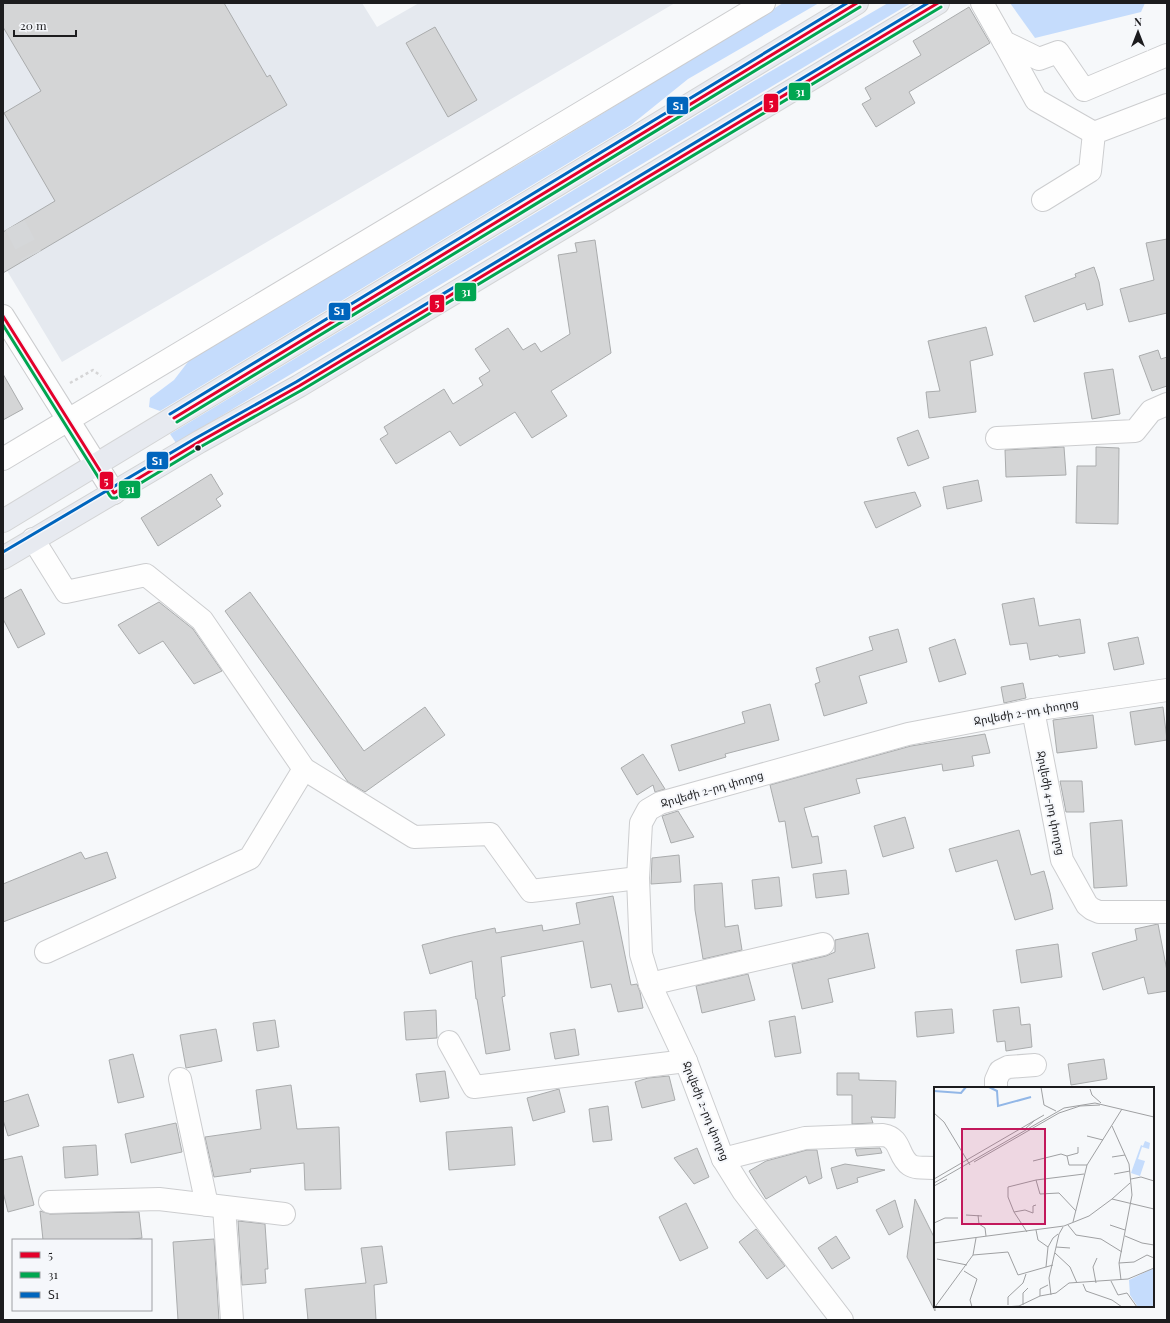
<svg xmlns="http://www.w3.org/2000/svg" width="1170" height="1323" viewBox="0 0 1170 1323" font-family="'Playfair Display','Noto Sans Armenian',serif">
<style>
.built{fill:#e5e9ef}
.green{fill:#c5dcfc}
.building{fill:#d4d5d6;stroke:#aaacad}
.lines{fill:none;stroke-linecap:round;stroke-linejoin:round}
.minor-tunnel{stroke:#d5d7d9;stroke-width:22;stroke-dasharray:22 11;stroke-linecap:butt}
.minor-casing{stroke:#cccdcf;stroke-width:24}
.major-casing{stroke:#d3d4d5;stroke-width:24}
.path{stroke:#d5d5d6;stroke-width:2.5;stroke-dasharray:3 3;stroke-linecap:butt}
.minor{stroke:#fefefe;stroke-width:22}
.major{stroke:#e7eaf0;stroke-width:22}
.bus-1-casing{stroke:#f5f7fb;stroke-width:6}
.bus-2-casing{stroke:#f5f7fb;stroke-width:6}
.bus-3-casing{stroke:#f5f7fb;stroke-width:6}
.bus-1{stroke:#e4002b;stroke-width:3}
.bus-2{stroke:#00a651;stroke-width:3}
.bus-3{stroke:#0065bd;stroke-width:3}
.bus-dot{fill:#1c1c1e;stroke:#f5f7fb;stroke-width:1.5}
.labels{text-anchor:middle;stroke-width:4;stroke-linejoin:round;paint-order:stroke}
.street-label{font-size:11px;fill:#1c1c1e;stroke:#f5f7fb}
.inset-river{fill:none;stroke:#92b7e7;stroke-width:2}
.inset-road{fill:none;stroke:#9fa0a2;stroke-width:1}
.view{fill:#c2185b;fill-opacity:0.15;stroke:#c2185b;stroke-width:2}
.inset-edge{fill:none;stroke:#1c1c1e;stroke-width:2}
.line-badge{stroke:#f5f7fb;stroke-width:1.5}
.badge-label{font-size:11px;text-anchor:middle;font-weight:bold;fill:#fff}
</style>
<rect width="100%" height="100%" fill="#f6f8fa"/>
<polygon class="built" points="3,3 362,3 377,27 419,3 675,3 62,362 3,264"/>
<g class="green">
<polygon points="783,3 819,3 688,79 631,125 160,411 149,407 150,398 174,380 194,354 543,150"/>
<polygon points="888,3 911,3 176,443 170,434 754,81"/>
<polygon points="1010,3 1145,3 1141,12 1035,38"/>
</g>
<g class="building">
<polygon points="3,3 224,3 267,77 270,75 287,105 3,273 3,232 55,201 4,113 41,91 3,27"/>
<polygon points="969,7 990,43 909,92 915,103 876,127 862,104 871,99 865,88 921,55 913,41"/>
<polygon points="435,27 477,100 448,117 406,43"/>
<polygon points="1167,239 1167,313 1129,322 1120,289 1154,280 1146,243"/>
<polygon points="595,240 611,353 551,391 567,416 532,438 515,412 460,446 450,431 396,464 380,439 388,434 384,427 444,389 453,404 483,385 479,378 490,371 475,349 508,328 523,350 535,343 541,352 570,334 558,255 577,252 575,243"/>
<polygon points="1094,267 1099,282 1103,305 1087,310 1085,303 1034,322 1025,296 1076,277 1075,274"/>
<polygon points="986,327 993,355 970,361 976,412 929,418 926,392 940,391 928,341"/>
<polygon points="1158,350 1161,359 1167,357 1167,386 1152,391 1139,356"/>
<polygon points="1113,369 1120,414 1092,419 1084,373"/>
<polygon points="3,374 23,409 3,420"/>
<polygon points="918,430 929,458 908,466 897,438"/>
<polygon points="1064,447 1066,475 1006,477 1005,450"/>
<polygon points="1096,447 1119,448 1118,524 1076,523 1077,466 1096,466"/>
<polygon points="211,474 223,494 216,499 221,506 158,546 141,518"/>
<polygon points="978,480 982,501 947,509 943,487"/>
<polygon points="915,492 921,506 876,528 864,502"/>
<polygon points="21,589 45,634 18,648 3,619 3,599"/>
<polygon points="250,592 364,751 425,707 445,735 365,792 348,782 225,611"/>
<polygon points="1034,598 1039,626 1080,619 1085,653 1059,657 1058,655 1030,660 1027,643 1010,645 1002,604"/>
<polygon points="159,602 193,629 222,671 194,684 163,641 139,654 118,625"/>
<polygon points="898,629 907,662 859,676 867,703 824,716 815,684 820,682 816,668 873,650 869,637"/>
<polygon points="1138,637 1144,664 1114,670 1108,643"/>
<polygon points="955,639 966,674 939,682 929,648"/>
<polygon points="1023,683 1026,698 1004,703 1001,687"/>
<polygon points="770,704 779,740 725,754 726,757 679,771 671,745 745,723 742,712"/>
<polygon points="1163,707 1167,740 1135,745 1130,712"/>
<polygon points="1093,715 1097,748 1057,753 1053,720"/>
<polygon points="985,734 990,753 972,756 974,766 943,771 942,764 856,779 860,793 804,808 812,837 818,836 822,863 792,868 785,821 779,822 770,785 911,746"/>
<polygon points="643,754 665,789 655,792 653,785 637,795 621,768"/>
<polygon points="1060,781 1082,781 1084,812 1066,812"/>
<polygon points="678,811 694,837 671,843 662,816"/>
<polygon points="905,817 914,848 883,857 874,826"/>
<polygon points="1122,820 1127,886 1094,888 1090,823"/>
<polygon points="1019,830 1031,875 1044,871 1050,893 1053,909 1015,920 997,860 956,872 949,849"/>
<polygon points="81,852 85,859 107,852 116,878 3,922 3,884"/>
<polygon points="679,855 681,882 651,884 652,858"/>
<polygon points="846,870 849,894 816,898 813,874"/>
<polygon points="779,877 782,906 755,909 752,880"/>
<polygon points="722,883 725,927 738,925 742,950 703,959 695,910 694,885"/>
<polygon points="613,896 631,985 637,984 640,992 643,1008 618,1012 611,984 591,988 583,941 501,957 505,996 502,997 510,1050 486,1054 477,999 476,999 472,961 430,974 422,945 453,937 495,928 496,933 542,925 543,931 580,924 576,903"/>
<polygon points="1158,924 1167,971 1167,991 1148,994 1144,977 1103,990 1092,953 1137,940 1135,929"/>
<polygon points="868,933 875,968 828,979 833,1002 802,1009 792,964 826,956 835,952 835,940"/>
<polygon points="1058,944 1062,977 1021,983 1016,950"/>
<polygon points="748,974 755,1000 702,1013 696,986"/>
<polygon points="1019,1007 1021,1025 1030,1024 1032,1047 1006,1051 1005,1041 997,1042 993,1010"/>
<polygon points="952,1009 954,1033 917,1037 915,1012"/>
<polygon points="436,1010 437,1038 406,1040 404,1012"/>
<polygon points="795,1016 801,1053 775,1057 769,1021"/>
<polygon points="275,1020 279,1047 257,1051 253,1023"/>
<polygon points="216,1029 222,1061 186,1068 180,1035"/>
<polygon points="575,1029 579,1055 555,1059 550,1033"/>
<polygon points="133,1054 144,1097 118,1103 109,1060"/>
<polygon points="1104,1059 1107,1079 1071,1085 1068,1064"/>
<polygon points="445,1071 449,1098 420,1102 416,1074"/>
<polygon points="837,1073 859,1073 859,1080 896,1081 895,1118 871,1117 873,1123 852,1124 852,1095 837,1095"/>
<polygon points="669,1076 675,1100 642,1108 635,1082 648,1078"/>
<polygon points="291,1085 297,1129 339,1127 341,1189 305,1190 304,1163 250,1169 251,1172 214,1177 205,1137 261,1129 256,1090"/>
<polygon points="559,1089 565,1112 533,1121 527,1098"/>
<polygon points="28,1094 39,1126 8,1136 3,1120 3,1102"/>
<polygon points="608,1106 612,1140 593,1142 589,1109"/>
<polygon points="176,1123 182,1152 131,1163 125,1134"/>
<polygon points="512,1127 515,1165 449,1170 446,1132"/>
<polygon points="96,1145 98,1175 65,1178 63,1147"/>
<polygon points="697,1148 709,1177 694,1184 674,1158"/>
<polygon points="880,1148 882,1153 857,1156 855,1149"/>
<polygon points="807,1150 817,1150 822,1178 809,1184 806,1176 766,1199 749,1171 766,1161"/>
<polygon points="22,1156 34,1205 8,1212 3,1192 3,1160"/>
<polygon points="845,1164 885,1170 857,1178 858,1182 837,1189 831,1168"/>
<polygon points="915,1199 935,1239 935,1311 907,1257"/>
<polygon points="895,1200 903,1227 889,1235 876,1210"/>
<polygon points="686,1203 708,1248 680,1261 659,1217"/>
<polygon points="40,1211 50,1214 139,1212 142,1238 123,1240 43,1240"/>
<polygon points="238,1221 265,1224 268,1269 265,1269 266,1283 242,1285"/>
<polygon points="756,1229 785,1266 767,1279 739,1242"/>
<polygon points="836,1236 850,1258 832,1269 818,1248"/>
<polygon points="214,1239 219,1320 178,1320 173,1242"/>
<polygon points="382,1246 387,1283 374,1285 376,1320 308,1320 305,1289 366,1283 361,1248"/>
</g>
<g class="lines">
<polyline class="minor-tunnel" points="15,225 31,256"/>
<defs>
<g id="minor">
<polyline points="982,3 1004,42 1039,59 1058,52 1084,90 1167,55"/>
<polyline points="1004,42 1036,100 1094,133"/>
<polyline points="1043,200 1090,171 1094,133 1167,105"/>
<polyline points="3,316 114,493"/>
<polyline points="997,438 1135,431 1151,411 1167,404"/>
<polyline points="3,459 764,3"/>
<polyline points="33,539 66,592 146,575 202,620 304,769 414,837 490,834 531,891 638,878"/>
<polyline points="1033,710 1062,860 1087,905 1092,909 1099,912 1167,912"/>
<polyline points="46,952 250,858 304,769"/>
<polyline points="650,984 823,944"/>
<polyline points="449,1042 474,1087 686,1061"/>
<polyline points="180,1079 207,1205"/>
<polyline points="996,1088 996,1080 1000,1071 1008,1067 1035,1065"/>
<path d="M723,1159L805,1138L883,1135C902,1138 897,1156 910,1165C916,1169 928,1167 935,1168"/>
<polyline points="50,1202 159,1199 284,1214"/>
<polyline points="224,1207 232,1320"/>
<polyline points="842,1320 743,1191 723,1159 686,1061 650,984 641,954 638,878 641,823 648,810 660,803 908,734 1033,710 1167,690"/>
</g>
<g id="major">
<polyline points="3,521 857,3"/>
<polyline points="3,558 199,442 299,386 938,3"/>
</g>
</defs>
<use href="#minor" class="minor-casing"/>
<use href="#major" class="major-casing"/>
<polyline class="path" points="70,383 93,370 101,376"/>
<use href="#minor" class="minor"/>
<use href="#major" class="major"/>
<defs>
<g id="bus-1">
<polyline points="3,316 114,493 199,442 299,386 938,3"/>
<polyline points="174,418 857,3"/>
</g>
<g id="bus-2">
<polyline points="3,325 110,496 112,498 116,498 202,446 302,390 941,7"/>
<polyline points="177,422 860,7"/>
</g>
<g id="bus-3">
<polyline points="170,414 847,3"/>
<polyline points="3,552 196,438 296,382 928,3"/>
</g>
</defs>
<use href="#bus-1" class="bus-1-casing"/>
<use href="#bus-2" class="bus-2-casing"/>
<use href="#bus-3" class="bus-3-casing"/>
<use href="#bus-1" class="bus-1"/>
<use href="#bus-2" class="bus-2"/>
<use href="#bus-3" class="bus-3"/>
</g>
<circle class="bus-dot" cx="198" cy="448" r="3.5"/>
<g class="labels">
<g class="street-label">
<text transform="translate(1026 712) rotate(-10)" y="4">Ջրվեժի 2-րդ փողոց</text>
<text transform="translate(712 789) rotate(-16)" y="4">Ջրվեժի 2-րդ փողոց</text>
<text transform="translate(1051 803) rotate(79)" y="4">Ջրվեժի 4-րդ փողոց</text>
<text transform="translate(706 1111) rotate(68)" y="4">Ջրվեժի 2-րդ փողոց</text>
</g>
</g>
<g transform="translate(934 1087)">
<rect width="220" height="220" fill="#f6f8fa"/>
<path d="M211,54L216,56L215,62L208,60L204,72L211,74L206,89L197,86L207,58L209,59ZM220,181V220H204L196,208L195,193Z" fill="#c5dcfc"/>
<path class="inset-river" d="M55,0L63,4L64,19L97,10M0,4L27,6L32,0"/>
<path class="inset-road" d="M107,0L110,18L122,24M156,2L158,8L167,16M0,26L10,35L36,78M178,39L195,77L198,108L185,176L187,193M91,42L101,33M153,49L169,53M133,69L144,66V60M178,70L191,68M99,74L127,67L133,69L135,78H153M40,75L125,26L146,19L166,18M180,87L196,84M0,92L110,28M197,92L207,90L220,94M102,93L106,107L125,106L142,124M0,96L130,21L161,16L220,30M0,99L13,92M178,112L196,96M80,125L91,123L99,126V119L102,118M32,128L48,129M44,128L45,137L51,141L52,149M139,135L153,78L188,22M0,136L11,131H24M134,138L142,148L167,152L188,165M176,138L191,143M102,143L104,153L114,160M93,145L80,125L74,110V100L102,93L150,87M191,149L208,156L220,158M0,156L130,139L155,129L178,112L220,122M122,160L136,161M121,166L136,180L143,196M39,168L74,165L84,188L119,178M3,172L33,178M185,176L200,175L213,168L220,171M112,180L114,160L119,151L124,147M30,184L43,192L36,213L38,220M177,194L184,208L193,206L203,220M162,196L159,180L163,171M149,197L152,204L178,213L188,220M117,208L115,191L125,147L129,140M106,209V202L114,198M74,218V210L89,196L92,187M89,218V206L94,201M1,220L39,168L42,151M70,220L85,219L106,209L122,206L135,196L194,192L220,181"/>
<path class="view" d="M28,42H111V137H28Z"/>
<rect width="220" height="220" class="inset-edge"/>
</g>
<g class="line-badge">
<rect x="788" y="82" width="23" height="19" rx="4" fill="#00a651"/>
<rect x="763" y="93" width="16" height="20" rx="4" fill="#e4002b"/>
<rect x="666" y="96" width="23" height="19" rx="4" fill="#0065bd"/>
<rect x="454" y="282" width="23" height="20" rx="4" fill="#00a651"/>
<rect x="429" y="294" width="16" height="19" rx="4" fill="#e4002b"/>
<rect x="328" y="302" width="23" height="19" rx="4" fill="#0065bd"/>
<rect x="146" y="451" width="23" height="19" rx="4" fill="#0065bd"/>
<rect x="99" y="471" width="15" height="19" rx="4" fill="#e4002b"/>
<rect x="118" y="480" width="23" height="19" rx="4" fill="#00a651"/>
</g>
<g class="badge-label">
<text x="800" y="96">31</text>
<text x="771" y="107">5</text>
<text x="678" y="110">Տ1</text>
<text x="466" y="296">31</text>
<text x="437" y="307">5</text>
<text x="339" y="315">Տ1</text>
<text x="157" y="465">Տ1</text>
<text x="106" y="485">5</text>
<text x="130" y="493">31</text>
</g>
<rect width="1170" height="1323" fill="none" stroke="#1c1c1e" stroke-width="8"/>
<rect x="12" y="1239" width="140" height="72" fill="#f5f7fb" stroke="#9e9fa3"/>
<rect x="20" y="1252" width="20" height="6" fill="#e4002b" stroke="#9e9fa3"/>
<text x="48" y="1259" font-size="12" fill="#1c1c1e">5</text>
<rect x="20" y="1272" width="20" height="6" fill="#00a651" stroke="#9e9fa3"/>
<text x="48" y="1279" font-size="12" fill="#1c1c1e">31</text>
<rect x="20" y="1292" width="20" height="6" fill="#0065bd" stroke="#9e9fa3"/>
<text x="48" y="1299" font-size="12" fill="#1c1c1e">Տ1</text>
<g transform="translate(1138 32)" stroke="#f5f7fb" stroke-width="3" paint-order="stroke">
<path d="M0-3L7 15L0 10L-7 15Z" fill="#1c1c1e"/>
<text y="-6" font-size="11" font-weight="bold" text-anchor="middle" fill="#1c1c1e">N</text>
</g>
<path d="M14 30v6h62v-6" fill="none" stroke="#1c1c1e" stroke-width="2"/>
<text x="20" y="30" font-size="12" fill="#1c1c1e" stroke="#f5f7fb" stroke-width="3" paint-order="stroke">20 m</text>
</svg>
